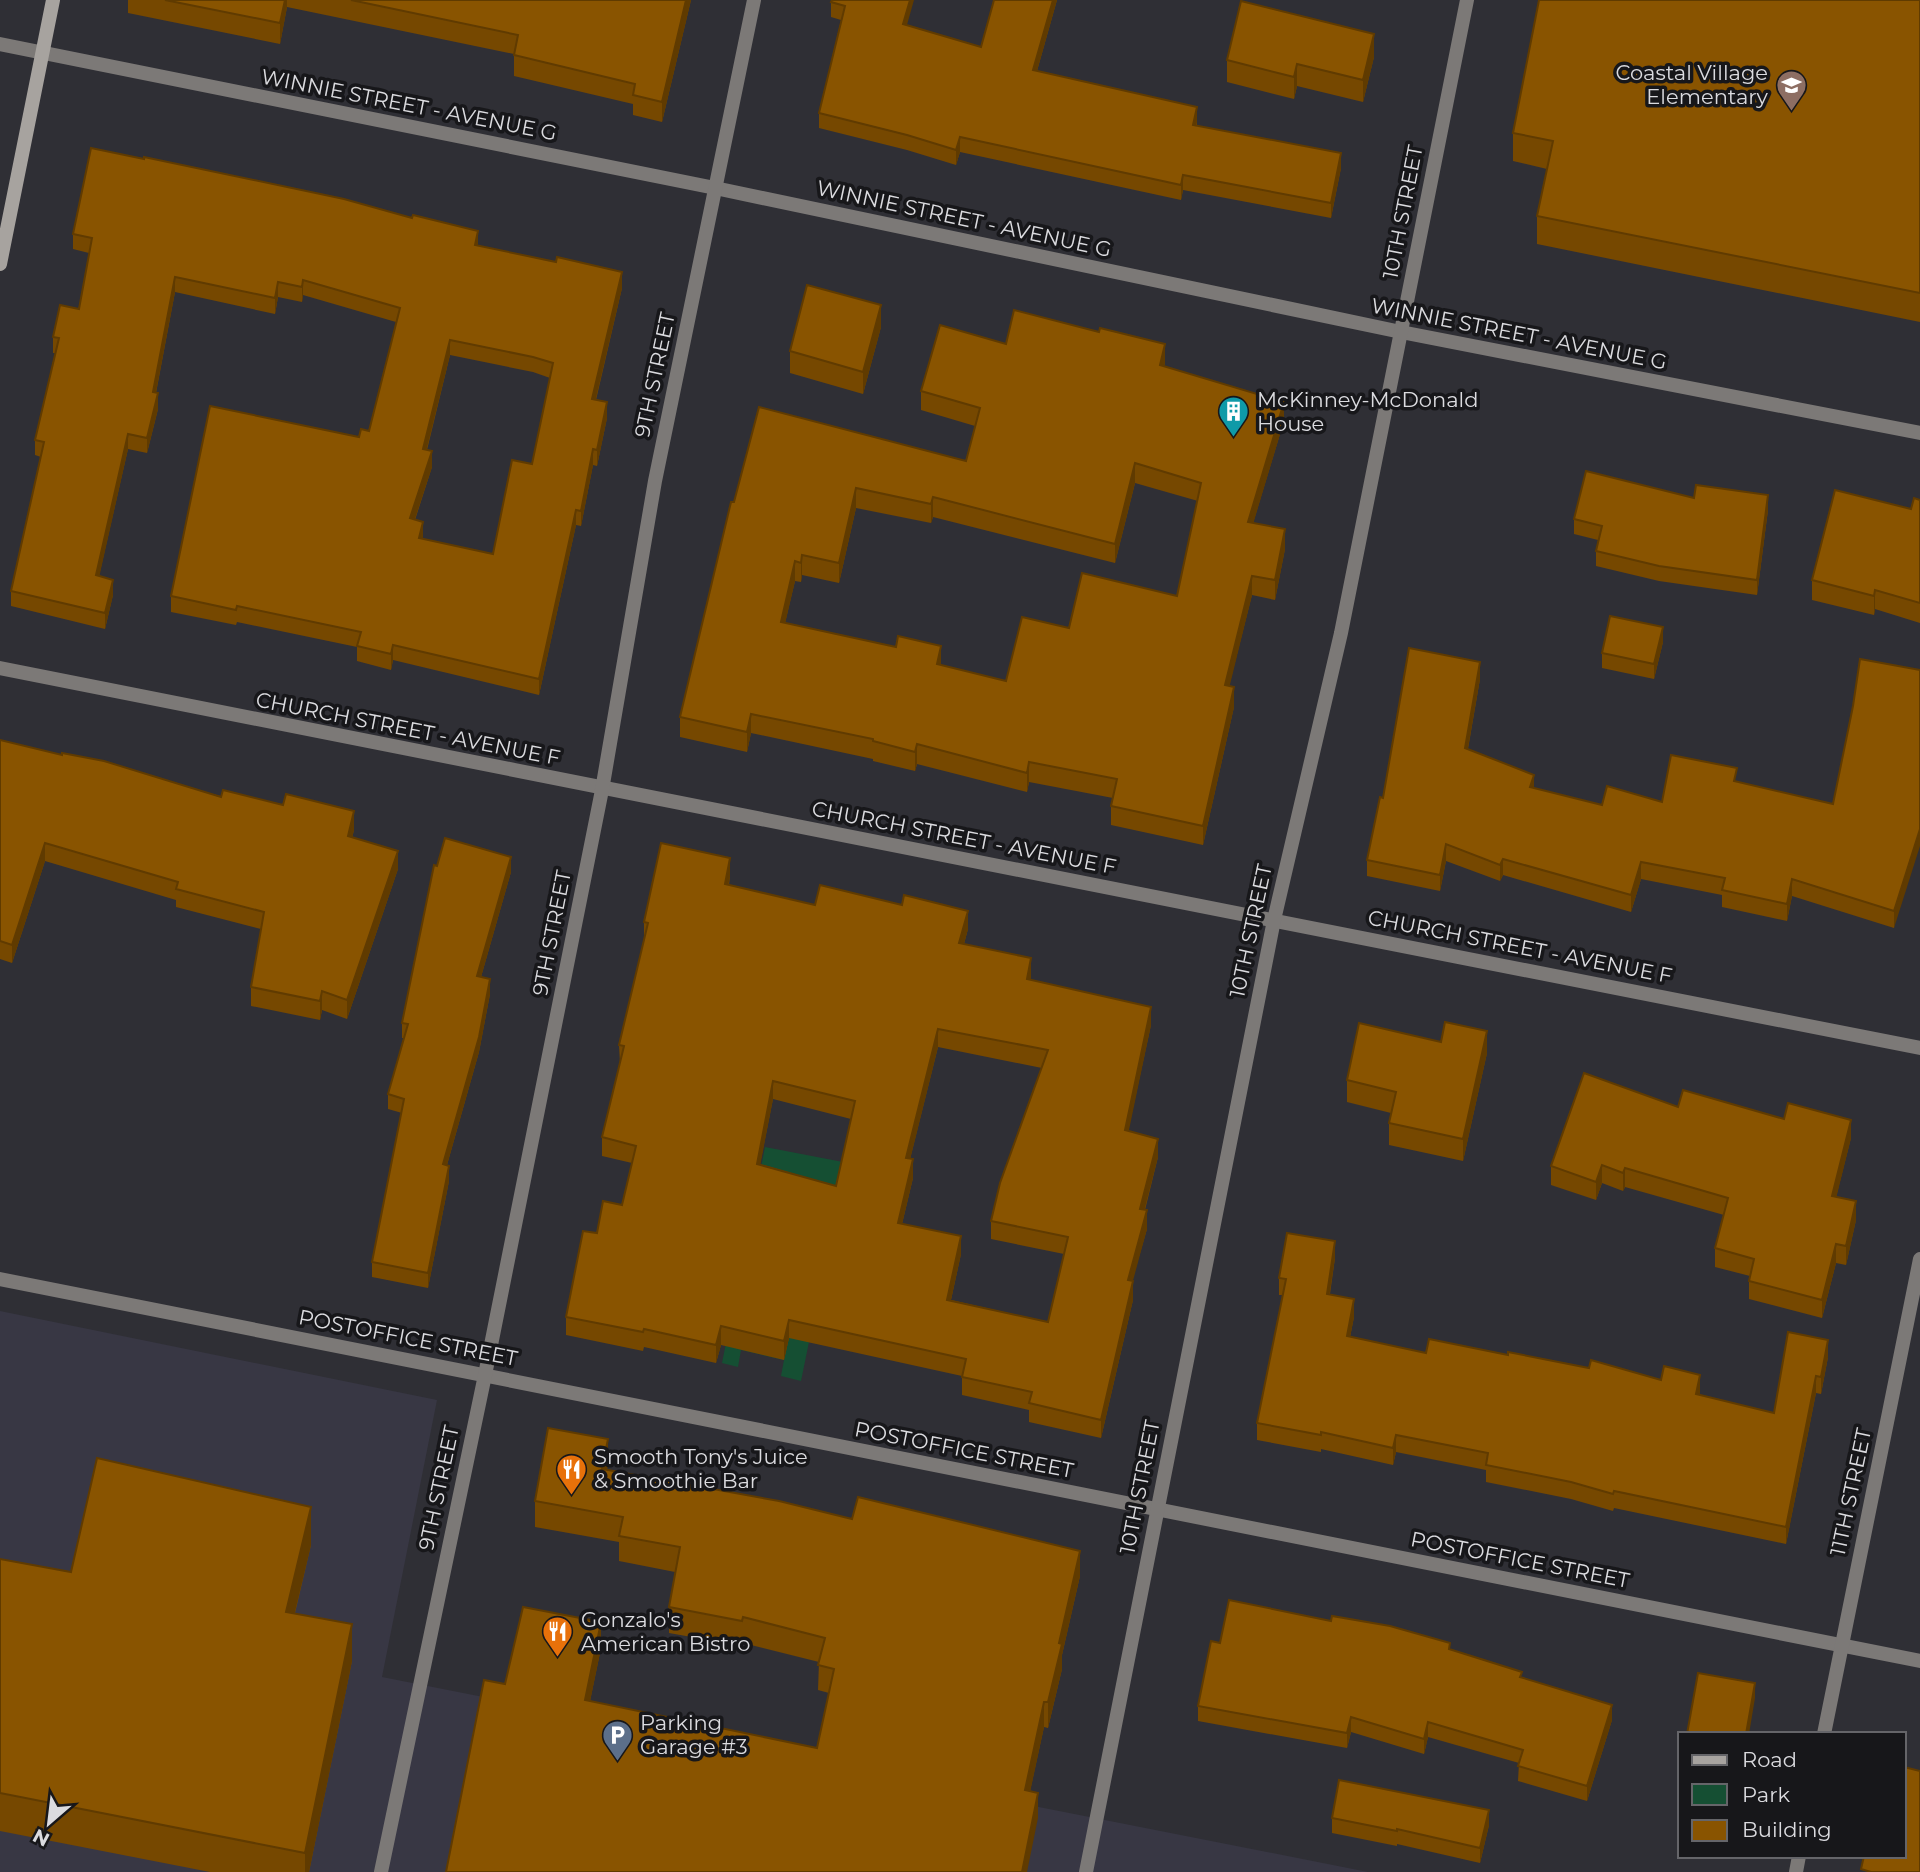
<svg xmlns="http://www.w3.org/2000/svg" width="1920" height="1872" viewBox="0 0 1920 1872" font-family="Montserrat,sans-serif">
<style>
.built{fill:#383744}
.green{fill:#154f33}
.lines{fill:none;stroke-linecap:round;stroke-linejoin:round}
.street{stroke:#7c7977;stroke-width:14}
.secondary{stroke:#a7a39f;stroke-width:14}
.wall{fill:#764800;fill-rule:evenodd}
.shaded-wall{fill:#603b00}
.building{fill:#895400;stroke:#603b00;stroke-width:2;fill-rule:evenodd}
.labels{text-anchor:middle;stroke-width:7;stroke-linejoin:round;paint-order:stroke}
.poi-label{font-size:21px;fill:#dbdbdf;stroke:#17171a;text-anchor:start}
.street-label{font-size:21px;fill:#dbdbdf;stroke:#17171a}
</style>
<rect width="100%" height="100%" fill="#2f2f35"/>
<polygon class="built" points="0,1311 437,1400 382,1677 1368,1872 0,1872"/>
<polygon class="green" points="765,1147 843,1162 835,1215 801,1381 781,1376 784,1360 741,1350 738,1367 722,1363"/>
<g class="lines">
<g class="street">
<polyline points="0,44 715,188 1401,332 1920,433"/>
<path d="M0,668C640,797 1280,921 1920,1048"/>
<polyline points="0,1279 1920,1661"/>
<polyline points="1824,1734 1920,1259"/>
<polyline points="381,1872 485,1375 602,790 655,481 754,0"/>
<polyline points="1086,1872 1274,920 1341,633 1467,0"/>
<polyline points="1796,1872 1799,1856"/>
</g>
<polyline class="secondary" points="0,264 53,0"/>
</g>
<g class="wall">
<polygon points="128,0 691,0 662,122 633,115 633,104 514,76 514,54 287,7 280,44 128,13"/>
<polygon points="994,0 1057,0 1037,71 1197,122 1197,126 1341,168 1331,218 1183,190 1181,200 960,152 956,165 907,150 819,128 819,113 841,20 831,17 831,2 981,47"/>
<polygon points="1920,0 1920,322 1537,244 1537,216 1547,169 1513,161 1513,133"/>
<polygon points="1374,57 1363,102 1297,86 1294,99 1227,82 1227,60"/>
<path d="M73,234L478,246L622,288L596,400L607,418L597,466L593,465L581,526L576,525L539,695L393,660L391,670L357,661V647L237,622L236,625L171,612V596L359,437L369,431L396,322L303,295L302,302L278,297L275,314L175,292L156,393L158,409L147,453L128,449L99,576L113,595L105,629L11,606V591L41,457L35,455V440L55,353H53V337L79,309L89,253L73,249ZM450,355L533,372L550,378L532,464L493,554L423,539L415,520L432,467L427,450Z"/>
<polygon points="881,327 863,394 790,373 790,351"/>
<path d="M1006,344L1165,363L1164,366L1284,421L1253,523L1285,549L1275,600L1252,595L1229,686L1234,707L1203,845L1111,825V806L1113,798L1029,782L1027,792L917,764L915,771L873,761V759L751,733L747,752L680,737V717L734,502L966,461L975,426L921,410V391ZM1135,483L1198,501L1177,596L1069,628L1006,681L941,665L785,623L795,581L801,582L802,575L839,583L856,508L931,523L933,517L1115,563Z"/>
<polygon points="1694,498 1768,510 1757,595 1659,581 1596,566 1596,551 1598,540 1574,534 1574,519"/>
<polygon points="1920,500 1920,623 1875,609 1874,615 1812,600 1812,580 1911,509"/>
<polygon points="1663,642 1654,679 1602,668 1602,653"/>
<polygon points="1920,670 1894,928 1792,896 1787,921 1722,907 1722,895 1641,879 1631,912 1503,875 1500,881 1446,861 1440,891 1367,876 1367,860 1383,798 1480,679 1468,749 1534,788 1602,805 1662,802 1737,782 1833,804"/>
<polygon points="0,740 354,830 352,838 398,869 347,1019 322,1010 320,1020 251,1006 251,987 261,929 176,907 176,900 45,861 12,963 0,959"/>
<polygon points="437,866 511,872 481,977 490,994 479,1052 447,1165 449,1181 428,1288 372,1277 372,1262 402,1113 388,1109 388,1094 404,1038 402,1038 402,1023"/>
<path d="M730,876L729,885L815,905L968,929L964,944L1031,977L1030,980L1151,1025L1128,1131L1158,1157L1145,1210L1147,1229L1132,1281L1133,1300L1101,1438L1029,1422V1410L962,1395V1376L789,1338L784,1360L721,1345L716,1363L644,1347L643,1351L566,1335V1317L597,1233L622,1205L632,1163L602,1156V1137L620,1063L619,1045L644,941V922ZM938,1047L1042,1068L991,1221V1239L1064,1254L1048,1322L951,1300L961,1254L902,1224L913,1178L910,1159ZM773,1099L851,1119L836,1186L760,1164Z"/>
<polygon points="1487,1053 1463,1161 1389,1145 1389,1123 1391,1113 1347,1102 1347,1080"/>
<polygon points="1851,1138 1836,1197 1856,1220 1846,1265 1836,1263 1822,1318 1749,1299 1749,1281 1750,1276 1715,1267 1715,1248 1724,1215 1625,1187 1623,1191 1602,1183 1596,1200 1551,1185 1551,1166"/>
<polygon points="1335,1258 1330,1294 1354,1317 1350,1337 1426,1353 1508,1355 1700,1392 1699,1395 1774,1413 1828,1357 1821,1394 1816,1393 1786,1544 1614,1508 1613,1511 1571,1499 1486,1482 1486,1470 1396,1452 1393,1465 1321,1449 1321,1452 1257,1440 1257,1423 1283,1295 1279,1295 1279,1278"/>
<polygon points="608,1464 607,1470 1080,1576 1062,1655 1062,1669 1048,1728 1044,1727 1030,1791 1038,1818 505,1684 601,1648 590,1701 817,1748 829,1693 818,1690 819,1662 743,1643 742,1646 669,1633 669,1607 675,1572 619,1561 619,1542 535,1527 535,1501"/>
<polygon points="311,1545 295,1613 352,1661 309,1872 210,1872 0,1831 0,1559 71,1572"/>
<polygon points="1220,1643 1450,1650 1522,1678 1612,1720 1587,1801 1518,1781 1519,1763 1428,1737 1424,1754 1351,1732 1347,1748 1198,1721 1198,1706"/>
<polygon points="1332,1818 1489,1825 1480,1863 1397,1844 1397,1846 1332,1833"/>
</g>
<g class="shaded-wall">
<polygon points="285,0 287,0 287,7 280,44 280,23"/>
<polygon points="686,0 691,0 662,122 662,102"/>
<polygon points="910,0 914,0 903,39 903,24"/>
<polygon points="1053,0 1057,0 1033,85 1033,70"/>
<polygon points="1374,34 1374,57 1363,102 1363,80"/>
<polygon points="1297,64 1297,86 1294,99 1294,77"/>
<polygon points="1197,107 1197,122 1193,140 1193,125"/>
<polygon points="960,137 960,152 956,165 956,150"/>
<polygon points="1341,153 1341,168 1331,218 1331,203"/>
<polygon points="1183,175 1183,190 1181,200 1181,185"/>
<polygon points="478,231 478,247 475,245"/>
<polygon points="622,272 622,288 592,415 592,399"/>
<polygon points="175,277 175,292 153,408 153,392"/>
<polygon points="303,280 303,295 302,302 302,287"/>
<polygon points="278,282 278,297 275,314 275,298"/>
<polygon points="881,305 881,327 863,394 863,372"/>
<polygon points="450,340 450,355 423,464 423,449"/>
<polygon points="1165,344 1165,363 1160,384 1160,365"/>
<polygon points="158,393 158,409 147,453 147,438"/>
<polygon points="607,402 607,418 597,466 597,450"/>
<polygon points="1284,402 1284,421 1248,541 1248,522"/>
<polygon points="128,434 128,449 96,591 96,575"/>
<polygon points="593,449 593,465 581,526 581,511"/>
<polygon points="432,451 432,467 410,534 410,518"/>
<polygon points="1135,463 1135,483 1115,563 1115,544"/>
<polygon points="856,488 856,508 839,583 839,563"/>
<polygon points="1768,495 1768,510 1757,595 1757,580"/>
<polygon points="933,497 933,517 931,523 931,504"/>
<polygon points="576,510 576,525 539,695 539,679"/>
<polygon points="423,522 423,537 419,553 419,538"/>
<polygon points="1285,529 1285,549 1275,600 1275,580"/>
<polygon points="802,555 802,575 801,582 801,563"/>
<polygon points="795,561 795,581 781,641 781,622"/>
<polygon points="1252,576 1252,595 1225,705 1225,685"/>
<polygon points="113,580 113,595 105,629 105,613"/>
<polygon points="1875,590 1875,609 1874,615 1874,596"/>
<polygon points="1663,627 1663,642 1654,679 1654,664"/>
<polygon points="393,645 393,660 391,670 391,654"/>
<polygon points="941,646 941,666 937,664"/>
<polygon points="1480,662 1480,679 1465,765 1465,748"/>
<polygon points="1234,687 1234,707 1203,845 1203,826"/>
<polygon points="751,714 751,733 747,752 747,732"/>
<polygon points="917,744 917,764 915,771 915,752"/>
<polygon points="1029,762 1029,782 1027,792 1027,773"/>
<polygon points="1534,775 1534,792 1530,787"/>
<polygon points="354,811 354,830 348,855 348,836"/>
<polygon points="1920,829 1920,846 1894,928 1894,911"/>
<polygon points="45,843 45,861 12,963 12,945"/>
<polygon points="1446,844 1446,861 1440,891 1440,875"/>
<polygon points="398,851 398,869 347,1019 347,1000"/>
<polygon points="511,857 511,872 477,991 477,976"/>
<polygon points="730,858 730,876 725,902 725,884"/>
<polygon points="1503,859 1503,875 1500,881 1500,865"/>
<polygon points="1641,862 1641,879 1631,912 1631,895"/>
<polygon points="1792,879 1792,896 1787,921 1787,904"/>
<polygon points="968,911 968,929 959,962 959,943"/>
<polygon points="1031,958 1031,977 1027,997 1027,979"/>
<polygon points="490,979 490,994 479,1052 443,1179 443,1164"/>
<polygon points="322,991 322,1010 320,1020 320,1001"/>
<polygon points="1151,1007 1151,1025 1125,1149 1125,1130"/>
<polygon points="938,1029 938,1047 906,1176 906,1158"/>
<polygon points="1487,1031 1487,1053 1463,1161 1463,1139"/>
<polygon points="773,1081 773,1099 757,1182 757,1164"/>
<polygon points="1851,1120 1851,1138 1832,1215 1832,1196"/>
<polygon points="1158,1139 1158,1157 1140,1227 1140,1209"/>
<polygon points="913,1159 913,1178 898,1241 898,1223"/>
<polygon points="1602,1165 1602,1183 1596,1200 1596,1182"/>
<polygon points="449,1166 449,1181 428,1288 428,1273"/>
<polygon points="1625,1168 1625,1187 1623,1191 1623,1173"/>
<polygon points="1856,1201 1856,1220 1846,1265 1846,1246"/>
<polygon points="1147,1210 1147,1229 1128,1299 1128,1280"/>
<polygon points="961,1236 961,1254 947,1318 947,1300"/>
<polygon points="1335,1241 1335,1258 1327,1311 1327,1294"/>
<polygon points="1836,1244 1836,1263 1822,1318 1822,1300"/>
<polygon points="1133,1281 1133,1300 1101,1438 1101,1420"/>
<polygon points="1354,1299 1354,1317 1347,1353 1347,1336"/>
<polygon points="789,1320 789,1338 784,1360 784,1341"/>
<polygon points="721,1326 721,1345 716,1363 716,1345"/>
<polygon points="1828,1340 1828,1357 1821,1394 1821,1377"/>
<polygon points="1700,1375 1700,1392 1696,1411 1696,1394"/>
<polygon points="1816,1376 1816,1393 1786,1544 1786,1527"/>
<polygon points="1396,1435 1396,1452 1393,1465 1393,1448"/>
<polygon points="608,1439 608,1464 602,1494 602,1469"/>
<polygon points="311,1507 311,1545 286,1649 286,1612"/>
<polygon points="1080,1551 1080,1576 1062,1655 1062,1669 1048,1728 1048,1702 1059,1643"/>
<polygon points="601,1622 601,1648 585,1726 585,1700"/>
<polygon points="352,1624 352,1661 309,1872 305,1872 305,1853"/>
<polygon points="1755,1683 1755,1698 1749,1734 1746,1734"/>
<polygon points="1044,1702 1044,1727 1025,1816 1025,1790"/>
<polygon points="1612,1705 1612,1720 1587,1801 1587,1786"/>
<polygon points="1351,1717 1351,1732 1347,1748 1347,1733"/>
<polygon points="1428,1722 1428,1737 1424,1754 1424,1739"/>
<polygon points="1038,1793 1038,1818 1027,1872 1022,1872"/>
<polygon points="1489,1810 1489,1825 1480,1863 1480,1848"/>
</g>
<g class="building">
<polygon points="165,0 285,0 280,23"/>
<polygon points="351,0 686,0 662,102 633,95 635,84 514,55 518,35"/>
<polygon points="832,0 910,0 903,24 981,47 994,0 1053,0 1033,70 1197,107 1193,125 1341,153 1331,203 1183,175 1181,185 960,137 956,150 907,135 819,113 845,6 831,2"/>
<polygon points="1539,0 1920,0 1920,293 1537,216 1553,141 1513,133"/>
<polygon points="1241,1 1374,34 1363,80 1297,64 1294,77 1227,60"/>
<path d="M91,148L144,159V157L344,199L412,218L413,215L478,231L475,245L556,262L557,257L622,272L592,399L607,402L597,450L593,449L581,511L576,510L539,679L393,645L391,654L357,646L361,632L237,606L236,610L171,596L210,406L359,437L361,429L369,431L400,308L303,280L302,287L278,282L275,298L175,277L153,392L158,393L147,438L128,434L96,575L113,580L105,613L11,591L44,442L35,440L59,338L53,337L60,305L79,309L92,238L73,234ZM450,340L533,357L553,363L532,464L512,460L493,554L419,538L423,522L410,518L432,451L423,449Z"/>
<polygon points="807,285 881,305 863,372 790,351"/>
<path d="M1014,310L1099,332L1100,328L1165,344L1160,365L1284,402L1248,522L1285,529L1275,580L1252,576L1225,685L1234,687L1203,826L1111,806L1117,779L1029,762L1027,773L917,744L915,752L873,741V739L751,714L747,732L680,717L731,502H734L759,407L966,461L980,408L921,391L940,325L1006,344ZM1135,463L1201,483L1177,596L1082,573L1069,628L1022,617L1006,681L937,664L941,646L898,636L896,647L781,622L795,561L801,563L802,555L839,563L856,488L931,504L933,497L1115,544Z"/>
<polygon points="1586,471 1694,498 1696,485 1768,495 1757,580 1659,566 1596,551 1602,526 1574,519"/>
<polygon points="1835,490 1911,509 1914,498 1920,500 1920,603 1875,590 1874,596 1812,580"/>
<polygon points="1610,616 1663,627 1654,664 1602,653"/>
<polygon points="1409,648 1480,662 1465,748 1534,775 1530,787 1602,805 1607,786 1662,802 1671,755 1737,768 1734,781 1833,804 1853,706 1860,659 1920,670 1920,829 1894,911 1792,879 1787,904 1722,890 1725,878 1641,862 1631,895 1503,859 1500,865 1446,844 1440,875 1367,860 1380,797 1383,798"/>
<polygon points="0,740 62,755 62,753 104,761 221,797 223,790 283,805 286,794 354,811 348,836 398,851 347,1000 322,991 320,1001 251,987 264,912 176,889 178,882 45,843 12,945 0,941"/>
<polygon points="445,838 511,857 477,976 490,979 479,1037 443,1164 449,1166 428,1273 372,1262 404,1099 388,1094 408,1024 402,1023 434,865 437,866"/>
<path d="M661,843L730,858L725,884L815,905L820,885L902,905L904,895L968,911L959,943L1031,958L1027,979L1151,1007L1125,1130L1158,1139L1140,1209L1147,1210L1128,1280L1133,1281L1101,1420L1029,1403L1032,1392L962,1377L966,1359L789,1320L784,1341L721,1326L716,1345L644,1329L643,1332L566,1317L583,1231L597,1233L603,1201L622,1205L636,1146L602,1137L624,1046L619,1045L648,923L644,922ZM938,1029L1048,1050L1000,1183L991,1221L1068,1237L1048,1322L947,1300L961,1236L898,1223L913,1159L906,1158ZM773,1081L855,1101L836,1186L757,1164Z"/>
<polygon points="1445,1022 1487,1031 1463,1139 1389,1123 1396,1092 1347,1080 1359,1023 1441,1042"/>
<polygon points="1584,1073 1678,1107 1683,1090 1784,1119 1788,1103 1851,1120 1832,1196 1856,1201 1846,1246 1836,1244 1822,1300 1749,1281 1754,1259 1715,1248 1728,1198 1625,1168 1623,1173 1602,1165 1596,1182 1551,1166"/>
<polygon points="1287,1233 1335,1241 1327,1294 1354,1299 1347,1336 1426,1353 1429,1339 1508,1355 1508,1352 1589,1368 1591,1360 1661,1380 1664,1366 1700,1375 1696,1394 1774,1413 1788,1332 1828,1340 1821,1377 1816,1376 1786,1527 1614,1491 1613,1494 1571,1482 1486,1465 1488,1453 1396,1435 1393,1448 1321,1432 1321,1435 1257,1423 1286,1279 1279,1278"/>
<polygon points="548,1428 608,1439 602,1469 779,1501 852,1519 858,1497 1080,1551 1059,1643 1062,1644 1048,1702 1044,1702 1025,1790 1038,1793 1022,1872 446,1872 484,1680 505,1684 523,1607 601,1622 585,1700 817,1748 834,1669 818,1665 825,1638 743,1617 742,1621 669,1607 680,1547 619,1536 623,1517 535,1501"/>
<polygon points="97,1458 311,1507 286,1612 352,1624 305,1853 0,1793 0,1559 71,1572"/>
<polygon points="1229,1600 1331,1621 1332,1616 1390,1626 1450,1643 1449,1649 1522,1672 1520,1677 1612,1705 1587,1786 1518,1766 1523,1750 1428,1722 1424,1739 1351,1717 1347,1733 1198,1706 1211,1641 1220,1643"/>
<polygon points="1698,1673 1755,1683 1746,1734 1687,1734"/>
<polygon points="1904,1767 1920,1771 1920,1872 1871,1872 1861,1869 1864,1856 1904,1856"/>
<polygon points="1339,1780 1489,1810 1480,1848 1397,1829 1397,1831 1332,1818"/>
</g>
<defs>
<symbol id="school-pin" viewBox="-11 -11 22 30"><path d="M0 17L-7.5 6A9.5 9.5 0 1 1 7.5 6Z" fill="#8d6e63" stroke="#17171a"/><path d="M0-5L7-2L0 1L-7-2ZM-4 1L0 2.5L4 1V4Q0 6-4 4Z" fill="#fff"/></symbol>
<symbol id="building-pin" viewBox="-11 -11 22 30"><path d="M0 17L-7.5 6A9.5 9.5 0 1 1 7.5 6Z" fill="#0f9aa8" stroke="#17171a"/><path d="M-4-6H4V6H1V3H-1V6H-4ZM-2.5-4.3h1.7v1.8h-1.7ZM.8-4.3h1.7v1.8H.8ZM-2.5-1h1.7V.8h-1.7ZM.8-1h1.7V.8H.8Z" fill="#fff"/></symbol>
<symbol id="restaurant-pin" viewBox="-11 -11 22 30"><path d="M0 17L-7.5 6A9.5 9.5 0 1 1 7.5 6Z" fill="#e8710a" stroke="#17171a"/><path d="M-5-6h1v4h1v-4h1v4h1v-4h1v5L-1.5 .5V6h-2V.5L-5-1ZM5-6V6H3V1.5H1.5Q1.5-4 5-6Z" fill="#fff"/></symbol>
<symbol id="parking-pin" viewBox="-11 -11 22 30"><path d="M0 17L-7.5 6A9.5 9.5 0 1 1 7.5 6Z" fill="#5c6f8a" stroke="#17171a"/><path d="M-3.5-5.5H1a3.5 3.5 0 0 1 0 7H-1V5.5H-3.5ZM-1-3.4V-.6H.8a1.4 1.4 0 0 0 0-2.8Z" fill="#fff"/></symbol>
</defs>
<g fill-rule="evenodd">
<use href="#school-pin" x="1774" y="68" width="35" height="47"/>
<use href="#building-pin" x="1216" y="394" width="35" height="47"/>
<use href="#restaurant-pin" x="554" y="1452" width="35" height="47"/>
<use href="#restaurant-pin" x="540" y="1614" width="35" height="47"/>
<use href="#parking-pin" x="600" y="1718" width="35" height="47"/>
</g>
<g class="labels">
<g class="poi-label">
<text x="1768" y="80" text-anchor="end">Coastal Village<tspan x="1768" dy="24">Elementary</tspan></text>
<text x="1257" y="407">McKinney-McDonald<tspan x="1257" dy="24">House</tspan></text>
<text x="594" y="1464">Smooth Tony's Juice<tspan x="594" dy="24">&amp; Smoothie Bar</tspan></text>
<text x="581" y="1627">Gonzalo's<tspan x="581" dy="24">American Bistro</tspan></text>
<text x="640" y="1730">Parking<tspan x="640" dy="24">Garage #3</tspan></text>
</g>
<g class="street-label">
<text transform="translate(409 105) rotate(11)" y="7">WINNIE STREET - AVENUE G</text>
<text transform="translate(1403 212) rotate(-79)" y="7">10TH STREET</text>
<text transform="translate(964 219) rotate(12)" y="7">WINNIE STREET - AVENUE G</text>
<text transform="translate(1519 334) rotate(11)" y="7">WINNIE STREET - AVENUE G</text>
<text transform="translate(655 375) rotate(-78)" y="7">9TH STREET</text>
<text transform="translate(408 729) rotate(11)" y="7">CHURCH STREET - AVENUE F</text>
<text transform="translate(964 838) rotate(11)" y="7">CHURCH STREET - AVENUE F</text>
<text transform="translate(1251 931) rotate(-78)" y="7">10TH STREET</text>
<text transform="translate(552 933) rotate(-79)" y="7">9TH STREET</text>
<text transform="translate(1520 947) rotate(11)" y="7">CHURCH STREET - AVENUE F</text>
<text transform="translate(408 1338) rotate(11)" y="7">POSTOFFICE STREET</text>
<text transform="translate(964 1450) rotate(11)" y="7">POSTOFFICE STREET</text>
<text transform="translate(1140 1487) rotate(-79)" y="7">10TH STREET</text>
<text transform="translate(439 1488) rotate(-78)" y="7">9TH STREET</text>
<text transform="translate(1851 1492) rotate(-78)" y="7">11TH STREET</text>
<text transform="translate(1520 1560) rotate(11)" y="7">POSTOFFICE STREET</text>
</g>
</g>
<rect x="1678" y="1732" width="228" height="126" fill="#17171a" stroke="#656569" stroke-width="2"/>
<rect x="1692" y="1755" width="35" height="10" fill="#a7a39f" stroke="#656569" stroke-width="2"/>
<text x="1742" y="1767" font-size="21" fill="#dbdbdf">Road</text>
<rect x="1692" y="1784" width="35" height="21" fill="#154f33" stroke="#656569" stroke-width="2"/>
<text x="1742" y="1802" font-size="21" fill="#dbdbdf">Park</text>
<rect x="1692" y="1820" width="35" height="21" fill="#895400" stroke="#656569" stroke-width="2"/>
<text x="1742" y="1837" font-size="21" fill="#dbdbdf">Building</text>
<g transform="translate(49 1823) rotate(208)" stroke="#17171a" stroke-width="5" paint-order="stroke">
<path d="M0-5L12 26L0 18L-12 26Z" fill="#dbdbdf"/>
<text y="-10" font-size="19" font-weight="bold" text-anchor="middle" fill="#dbdbdf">N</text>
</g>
</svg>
